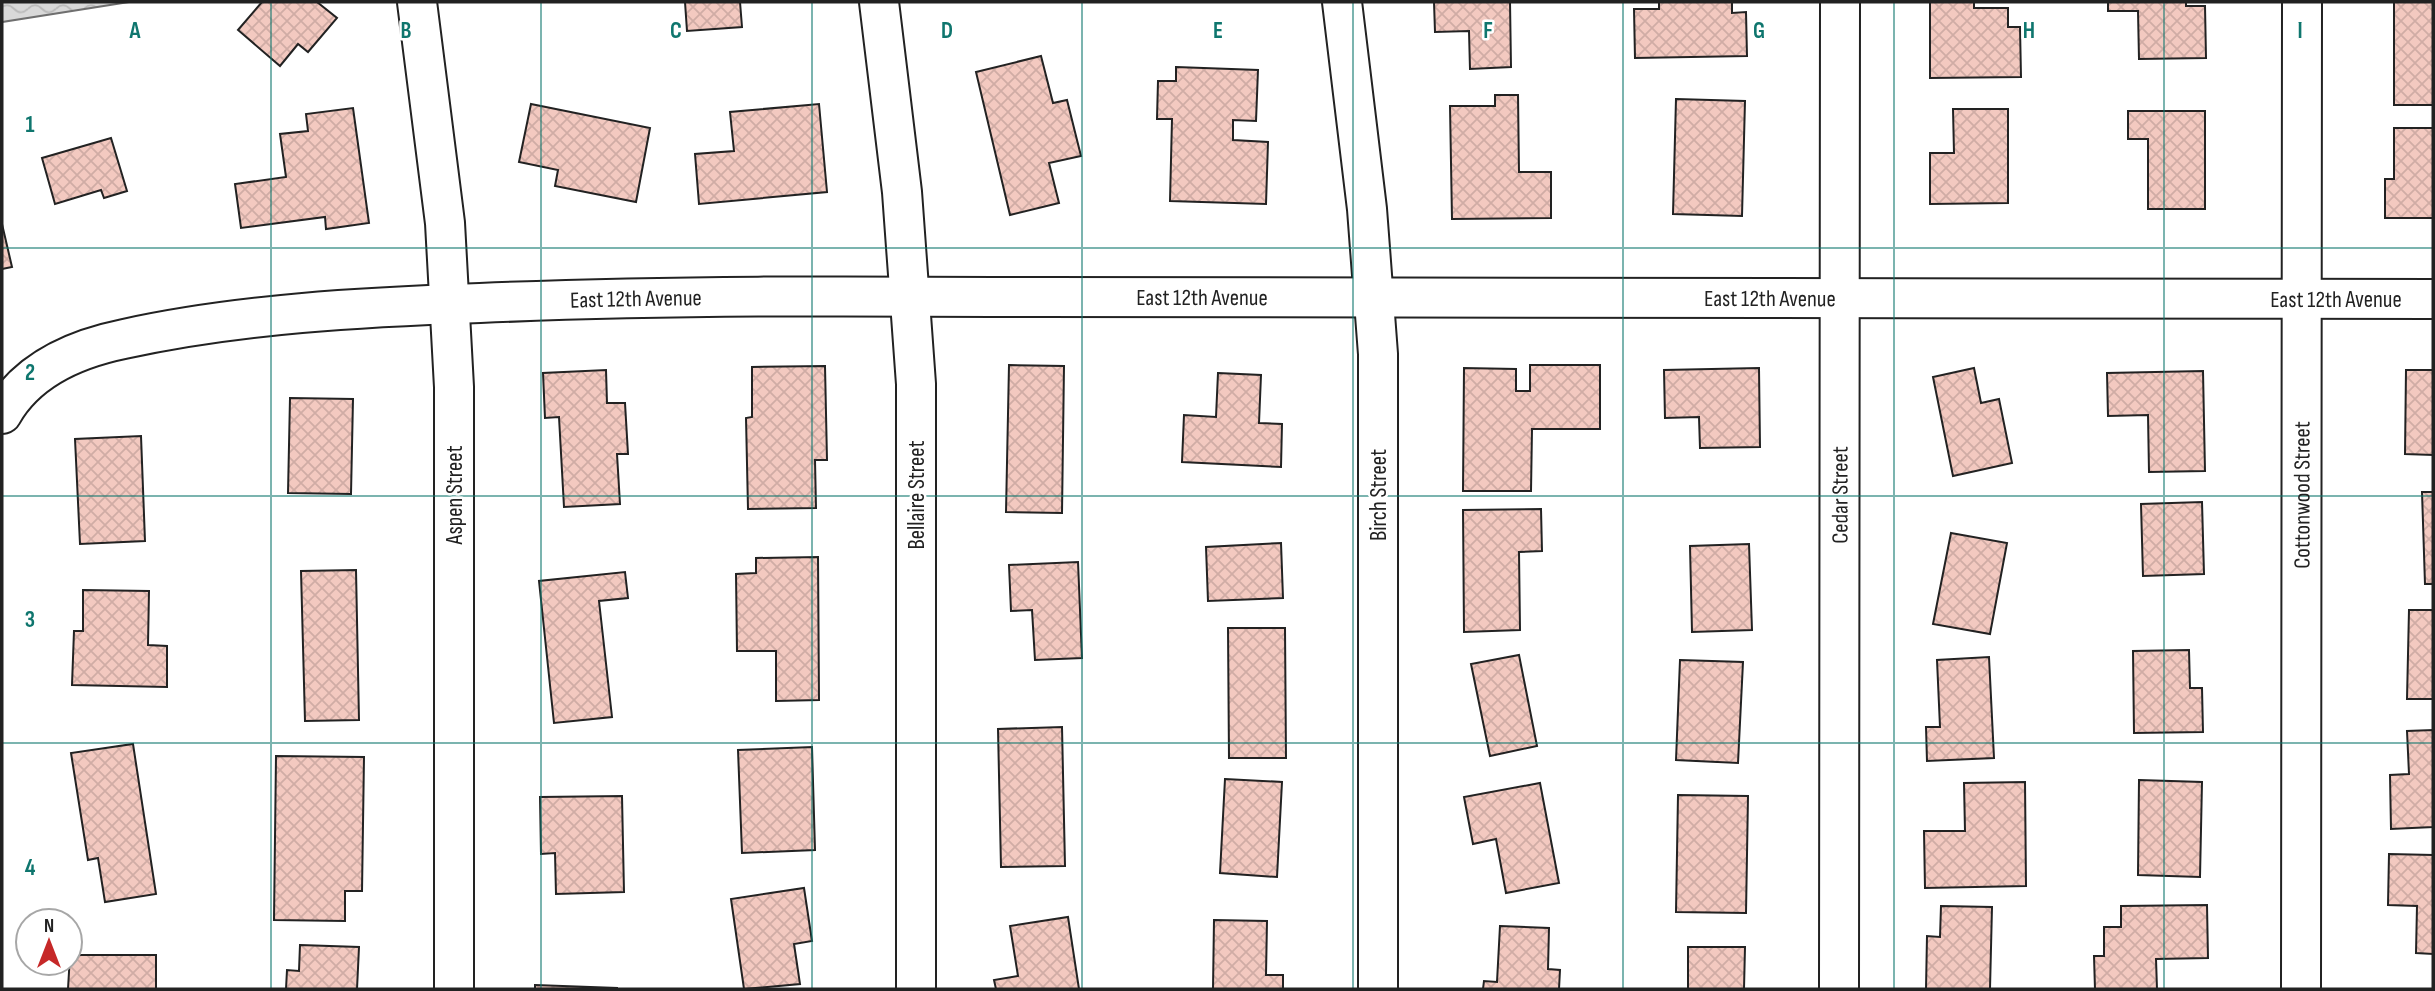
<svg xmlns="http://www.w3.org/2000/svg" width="2435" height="991" viewBox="0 0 2435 991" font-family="'Sofia Sans Condensed',sans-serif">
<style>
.water{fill:url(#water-waves);stroke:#6f6f6f;stroke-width:2}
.building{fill:url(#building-cross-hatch);stroke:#222;stroke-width:2}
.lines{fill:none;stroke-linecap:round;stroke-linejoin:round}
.minor-casing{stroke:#222;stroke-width:42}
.minor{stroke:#fff;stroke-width:38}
.grid{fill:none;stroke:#0f766e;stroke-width:2;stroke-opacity:0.55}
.labels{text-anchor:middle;stroke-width:5;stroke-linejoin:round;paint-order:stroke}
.street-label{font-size:23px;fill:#222;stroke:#fff}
.grid-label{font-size:23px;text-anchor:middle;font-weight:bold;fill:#0f766e;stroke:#fff;stroke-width:5;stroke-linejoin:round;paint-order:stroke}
</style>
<defs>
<pattern id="water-waves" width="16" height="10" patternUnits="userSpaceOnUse" patternTransform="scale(1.75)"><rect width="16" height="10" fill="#d9d9d9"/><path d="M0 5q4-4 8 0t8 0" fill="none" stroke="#bababa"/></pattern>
<pattern id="building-cross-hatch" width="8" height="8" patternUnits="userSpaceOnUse" patternTransform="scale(1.75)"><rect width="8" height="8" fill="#f3c9c0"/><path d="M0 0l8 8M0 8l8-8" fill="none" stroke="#d0aca5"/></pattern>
</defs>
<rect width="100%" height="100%" fill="#fff"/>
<polygon class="water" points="2,2 129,2 2,22"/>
<g class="building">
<polygon points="262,2 317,2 337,18 308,52 298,44 280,66 238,30"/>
<polygon points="685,2 740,2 742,27 687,31"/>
<polygon points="1434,2 1510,2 1511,67 1470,69 1469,31 1435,32"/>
<polygon points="1659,2 1732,2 1732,13 1746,12 1747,56 1635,58 1634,9 1659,9"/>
<polygon points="1930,2 1974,2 1974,8 2008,8 2008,27 2020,27 2021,77 1930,78"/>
<polygon points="2108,2 2186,2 2186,6 2205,6 2206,58 2139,59 2138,11 2108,11"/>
<rect x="2394" y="2" width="39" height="103"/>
<polygon points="1041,56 1053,103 1067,100 1081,156 1049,163 1059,203 1010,215 976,72"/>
<polygon points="1176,67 1258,70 1256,121 1233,120 1233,140 1268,142 1266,204 1170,201 1172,119 1157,119 1158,81 1176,81"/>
<polygon points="1495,95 1518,95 1519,172 1551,172 1551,218 1452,219 1450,106 1495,106"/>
<polygon points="1676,99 1745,101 1742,216 1673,214"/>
<polygon points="531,104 650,128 636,202 555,186 558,170 519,162"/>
<polygon points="819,104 827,192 699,204 695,154 734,151 730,112"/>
<polygon points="353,108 369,223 326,229 325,217 241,228 235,184 286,177 280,134 308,131 306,114"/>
<polygon points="1953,109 2008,109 2008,203 1930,204 1930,153 1954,153"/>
<polygon points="2128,111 2205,111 2205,209 2148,209 2148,139 2128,139"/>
<polygon points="2394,128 2433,128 2433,218 2385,218 2385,179 2394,179"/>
<polygon points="111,138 127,191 104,198 101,190 55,204 42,158"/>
<polygon points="2,224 12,267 2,269"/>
<polygon points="1009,365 1064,366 1062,513 1006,512"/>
<polygon points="1530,365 1600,365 1600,429 1532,429 1531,491 1463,491 1464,368 1516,369 1516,391 1530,391"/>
<polygon points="825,366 827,460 815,460 816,508 748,509 746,418 752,417 752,367"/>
<polygon points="1759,368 1760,447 1700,448 1699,417 1665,418 1664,370"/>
<polygon points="1974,368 1981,403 1999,399 2012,463 1953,476 1933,377"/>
<polygon points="606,370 607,403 625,403 628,454 617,454 620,504 564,507 559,417 545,418 543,373"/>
<polygon points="2406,370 2433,370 2433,455 2405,454"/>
<polygon points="2203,371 2205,471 2149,472 2148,415 2108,416 2107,373"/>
<polygon points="1218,373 1261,375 1259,423 1282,424 1281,467 1182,462 1184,415 1216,417"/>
<polygon points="290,398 353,399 351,494 288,493"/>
<polygon points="141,436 145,541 80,544 75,439"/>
<polygon points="2422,492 2433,492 2433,584 2425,584"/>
<polygon points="2202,502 2204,574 2143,576 2141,504"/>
<polygon points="1541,509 1542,551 1519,552 1520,630 1464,632 1463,510"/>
<polygon points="1951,533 2007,543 1990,634 1933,624"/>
<polygon points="1281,543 1283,598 1208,601 1206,547"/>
<polygon points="1749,544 1752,630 1692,632 1690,546"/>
<polygon points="818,557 819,700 776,701 776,651 737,651 736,574 756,573 756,558"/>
<polygon points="1078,562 1082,658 1035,660 1032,610 1011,611 1009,565"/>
<polygon points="356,570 359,720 305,721 301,571"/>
<polygon points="625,572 628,598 599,601 612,717 554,723 539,581"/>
<polygon points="83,590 149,591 148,645 167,646 167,687 72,685 74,631 83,631"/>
<polygon points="2409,610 2433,610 2433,699 2407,699"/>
<polygon points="1228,628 1285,628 1286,758 1229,758"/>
<polygon points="2189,650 2190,688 2202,688 2203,732 2134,733 2133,651"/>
<polygon points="1519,655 1537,746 1490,756 1471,664"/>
<polygon points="1989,657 1994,758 1927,761 1926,727 1940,727 1937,660"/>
<polygon points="1680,660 1743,662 1738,763 1676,760"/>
<polygon points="1062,727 1065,866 1001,867 998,729"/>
<polygon points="2433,730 2433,827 2391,829 2390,775 2409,774 2407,731"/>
<polygon points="133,744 156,894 105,902 98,858 88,860 71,753"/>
<polygon points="812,747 815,850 742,853 738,750"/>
<polygon points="276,756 364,757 362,891 345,891 345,921 274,920"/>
<polygon points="1225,779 1282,782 1277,877 1220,873"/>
<polygon points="2139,780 2202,782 2200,877 2138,875"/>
<polygon points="2025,782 2026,886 1925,888 1924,831 1965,831 1964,783"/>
<polygon points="1540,783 1559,883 1506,893 1496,839 1473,844 1464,797"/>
<polygon points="1678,795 1748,796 1746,913 1676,912"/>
<polygon points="622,796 624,892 556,894 555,853 541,854 540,797"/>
<polygon points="2389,854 2433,855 2433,954 2416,953 2417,906 2388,905"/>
<polygon points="804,888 812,941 794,944 800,984 744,989 731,899"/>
<polygon points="2207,905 2208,958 2156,959 2157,989 2095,989 2094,956 2104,956 2104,927 2121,927 2121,906"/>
<polygon points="1941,906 1992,907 1990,989 1926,989 1927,936 1940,937"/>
<polygon points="1068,917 1079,989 996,989 994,980 1018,976 1010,926"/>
<polygon points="1214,920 1267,921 1266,975 1283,975 1283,989 1213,989"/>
<polygon points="1500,926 1549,928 1548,969 1560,970 1559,989 1483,989 1484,981 1497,982"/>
<polygon points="300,945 359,947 357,989 286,989 287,970 299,971"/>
<polygon points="1688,947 1745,947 1744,989 1688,989"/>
<polygon points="70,955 156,955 156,989 68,989"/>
<polygon points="535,985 618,988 535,989"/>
</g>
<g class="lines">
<defs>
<g id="minor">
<polyline points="417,2 445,223 454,387 454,989"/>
<polyline points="879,2 902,192 916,384 916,989"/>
<polyline points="1342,2 1367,209 1378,354 1378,989"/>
<path id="s1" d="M2,414C27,370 75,349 124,339C237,314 364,307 480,303C665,295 851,296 1036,297C1502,297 1968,299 2433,299"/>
<path id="s2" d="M1839,989L1840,2"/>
<path id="s3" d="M2301,989L2302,2"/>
</g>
</defs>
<use href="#minor" class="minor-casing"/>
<use href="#minor" class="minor"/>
</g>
<path class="grid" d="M271,2V989M541,2V989M812,2V989M1082,2V989M1353,2V989M1623,2V989M1894,2V989M2164,2V989M2,248H2433M2,496H2433M2,743H2433"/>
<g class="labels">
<g class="street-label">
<text dy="8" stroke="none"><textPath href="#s1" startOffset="1228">East 12th Avenue</textPath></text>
<text dy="8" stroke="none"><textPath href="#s1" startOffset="1796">East 12th Avenue</textPath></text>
<text dy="8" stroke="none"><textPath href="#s1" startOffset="662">East 12th Avenue</textPath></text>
<text dy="8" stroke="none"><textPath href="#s1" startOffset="2362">East 12th Avenue</textPath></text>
<text transform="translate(454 495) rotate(-90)" y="8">Aspen Street</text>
<text transform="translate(916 495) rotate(-90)" y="8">Bellaire Street</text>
<text transform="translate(1378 495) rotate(-90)" y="8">Birch Street</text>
<text dy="8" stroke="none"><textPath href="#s2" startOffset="494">Cedar Street</textPath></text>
<text dy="8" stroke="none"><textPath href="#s3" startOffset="494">Cottonwood Street</textPath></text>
</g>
</g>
<g class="grid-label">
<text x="135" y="38">A</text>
<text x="406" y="38">B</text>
<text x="676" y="38">C</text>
<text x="947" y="38">D</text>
<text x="1218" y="38">E</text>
<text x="1488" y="38">F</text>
<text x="1759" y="38">G</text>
<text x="2029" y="38">H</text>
<text x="2300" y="38">I</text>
<text x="30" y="132">1</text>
<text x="30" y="380">2</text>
<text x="30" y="627">3</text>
<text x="30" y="875">4</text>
</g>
<rect width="2435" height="991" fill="none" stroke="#222222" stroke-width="7"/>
<g transform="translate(49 942)"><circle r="33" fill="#ffffff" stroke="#a7a7a7" stroke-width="2"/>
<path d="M0-5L12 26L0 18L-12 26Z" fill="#c62828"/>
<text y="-10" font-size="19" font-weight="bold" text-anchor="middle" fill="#222222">N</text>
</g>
</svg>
